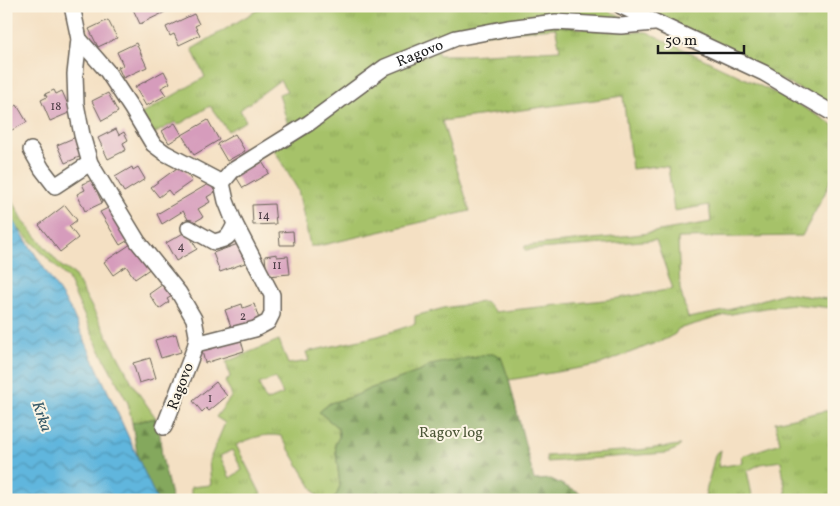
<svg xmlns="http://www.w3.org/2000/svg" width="840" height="506" viewBox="0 0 840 506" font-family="Vollkorn,serif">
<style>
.grass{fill:url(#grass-tufts);stroke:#616f42;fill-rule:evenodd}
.forest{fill:url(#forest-firs);stroke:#50623c}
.water{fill:url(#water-waves);stroke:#3e697c}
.building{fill:#d69cbc}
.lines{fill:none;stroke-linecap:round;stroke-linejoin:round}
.minor-casing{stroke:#686156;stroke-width:18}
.minor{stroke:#fff;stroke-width:15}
.labels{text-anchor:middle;stroke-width:4;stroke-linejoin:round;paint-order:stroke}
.number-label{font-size:12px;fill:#4a3c44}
.street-label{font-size:15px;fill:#1c1c1c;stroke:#fcf5e5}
.park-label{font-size:15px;fill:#4c5637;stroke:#fcf5e5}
.water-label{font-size:16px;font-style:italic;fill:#375a69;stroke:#fcf5e5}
</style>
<defs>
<pattern id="grass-tufts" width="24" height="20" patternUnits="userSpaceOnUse" patternTransform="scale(1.25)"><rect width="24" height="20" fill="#a6c269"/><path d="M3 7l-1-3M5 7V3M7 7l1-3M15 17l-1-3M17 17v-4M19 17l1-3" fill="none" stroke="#8ea65a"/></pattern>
<pattern id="forest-firs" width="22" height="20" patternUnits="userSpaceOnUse" patternTransform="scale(1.25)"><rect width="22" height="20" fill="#84a85d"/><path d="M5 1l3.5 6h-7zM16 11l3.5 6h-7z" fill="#6b884c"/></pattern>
<pattern id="water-waves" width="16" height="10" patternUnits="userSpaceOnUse" patternTransform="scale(1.25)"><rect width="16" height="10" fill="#60b6dd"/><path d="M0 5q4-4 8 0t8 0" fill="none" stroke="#4e93b2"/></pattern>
</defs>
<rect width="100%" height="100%" fill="#fcf5e5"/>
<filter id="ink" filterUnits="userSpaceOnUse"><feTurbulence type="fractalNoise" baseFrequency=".02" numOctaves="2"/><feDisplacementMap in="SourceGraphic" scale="10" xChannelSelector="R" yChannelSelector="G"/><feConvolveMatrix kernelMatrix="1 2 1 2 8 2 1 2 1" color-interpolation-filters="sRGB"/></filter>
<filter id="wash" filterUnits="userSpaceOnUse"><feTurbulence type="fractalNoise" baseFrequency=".0096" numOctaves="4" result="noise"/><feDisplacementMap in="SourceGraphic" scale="20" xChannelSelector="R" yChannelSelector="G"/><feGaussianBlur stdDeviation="1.12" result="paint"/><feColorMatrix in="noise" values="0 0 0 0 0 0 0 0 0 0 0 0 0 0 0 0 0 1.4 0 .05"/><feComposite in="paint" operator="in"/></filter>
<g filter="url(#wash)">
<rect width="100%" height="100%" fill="#f4e0c3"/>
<g class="grass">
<polygon points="264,6 598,6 624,18 622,22 451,37 299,125 295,120 288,125 279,94 287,91 280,80 240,110 246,121 228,131 210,106 178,125 175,122 152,135 140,115 205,77 192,49"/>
<polygon points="632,6 834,6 834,106"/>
<path d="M555,26L599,30L647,32L796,103L834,125V172L824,195L802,236L678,238L680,289L688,318L725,311L784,293L827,299L834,274V308L791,304L759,309L726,315L678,329L675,334L666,339L598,365L509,380L501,357L430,365L421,371L369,389L355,396L330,403L319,412L338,428L339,437L335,444L340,486L337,494L332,500H313L317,496L281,436C265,433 251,438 236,445L264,500H191V487L211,485L209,461L225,423L216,417L231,397V392L225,382L230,377L226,362L279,340L288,364L309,361L306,352L378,336L415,324V316L444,308L482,302L488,303L494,312L613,299L673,289L656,240L525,250V246L642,234L711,222L709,205L674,211L668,167L657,166L632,169L623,96L442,121L470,211L318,246H310L298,190L274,150L385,71L436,49L439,55H466L560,50ZM275,378L283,394L266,401L259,384ZM232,450L242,470L230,478L220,456Z"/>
<polygon points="6,189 25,223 61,266 74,274 135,388 156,418 132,423 128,403 98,347 68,279 12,222 6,214"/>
<polygon points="825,411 834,411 834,500 787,500 781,461 761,464 747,471 753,500 704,500 715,455 717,452 721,450 718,467 743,463 742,456 780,443 775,422"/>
<polygon points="681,445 677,449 666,453 547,462 546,456 638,450"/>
</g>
<g class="forest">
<polygon points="487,354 495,354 501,357 509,380 534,480 551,479 593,500 332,500 337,494 340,486 335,444 339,437 338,428 319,412 330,403 355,396 369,389 421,371 430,365"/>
<polygon points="156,418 159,425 162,457 172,500 145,500 132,423"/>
</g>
<polygon class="water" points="6,209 71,310 157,500 7,500 6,495"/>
<g id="blocks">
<g class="building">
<polygon points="134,6 162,6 165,12 140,24 132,7"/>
<polygon points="194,14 199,24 195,26 200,35 179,45 174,34 170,36 166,27"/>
<polygon points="108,20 117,38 98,47 89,29"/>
<polygon points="136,43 147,67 123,78 118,67 123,65 117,52"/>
<polygon points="164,71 170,83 161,88 166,95 146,106 135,87"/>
<polygon points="54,90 56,94 62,91 71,112 50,121 41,100 47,97 45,94"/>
<polygon points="108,93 118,112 102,121 92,101"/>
<polygon points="17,105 27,122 10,131 6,124 6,111"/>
<polygon points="208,120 219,140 194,155 182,135 169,143 162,131 175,123 182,135"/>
<polygon points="116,129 119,135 124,132 128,140 123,143 126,150 108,159 98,138"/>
<polygon points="235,134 245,151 227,161 217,144"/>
<polygon points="76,137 84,155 65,163 57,145"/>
<polygon points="261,160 269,173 243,188 235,175"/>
<polygon points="181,165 192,181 172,195 168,190 159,197 151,187"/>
<polygon points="132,167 133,170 138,167 145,179 124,192 115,177"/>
<polygon points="92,180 102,203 85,211 77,194 85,190 82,184"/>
<polygon points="210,183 215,192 207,197 210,202 198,209 203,217 191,224 183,211 162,224 157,214"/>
<polygon points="274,204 276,224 253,225 252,205"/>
<polygon points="65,205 77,220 69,226 78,238 60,252 39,225"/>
<polygon points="112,206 132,238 120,245 100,212"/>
<polygon points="187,231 197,249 176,261 166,243"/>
<polygon points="293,231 294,245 280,245 279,232"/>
<polygon points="134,242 151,268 135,279 126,266 113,275 104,262"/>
<polygon points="238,244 245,263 220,272 213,253"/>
<polygon points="277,254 277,257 288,256 290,274 267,276 265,256"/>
<polygon points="166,282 174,295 167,299 169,302 159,309 149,294"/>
<polygon points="242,304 243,308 254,304 260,322 233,332 225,310"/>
<polygon points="176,334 181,352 161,358 155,340"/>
<polygon points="240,337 244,351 205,363 202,351 207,349 206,347"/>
<polygon points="150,358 156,378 139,383 133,363"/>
<polygon points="216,382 227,396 209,411 206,408 202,412 193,401"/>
</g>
</g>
</g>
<g filter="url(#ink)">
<use href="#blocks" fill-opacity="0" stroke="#686156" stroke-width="1"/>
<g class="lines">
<defs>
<g id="minor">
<polyline points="72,6 79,39 75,74 76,104 82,135 90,163 138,242 179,293 194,319 197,335 196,344 189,363 164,427"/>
<polyline points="621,6 764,73 834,114"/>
<polyline points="79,39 107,71 132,109 153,144 165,153 222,183"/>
<polyline points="31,150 42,169 55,186 90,163"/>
<path d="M189,228L214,242C228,239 229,237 235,224"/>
<path id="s1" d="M196,344L255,329L268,322L272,314V295L235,224L226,201L222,183L232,171L309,123L385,67L456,38L508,28L556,22L621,26L654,23"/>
</g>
</defs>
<use href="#minor" class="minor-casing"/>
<use href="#minor" class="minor"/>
</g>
</g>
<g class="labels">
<g class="number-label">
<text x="56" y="110">18</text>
<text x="264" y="219">14</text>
<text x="181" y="250">4</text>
<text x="277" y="269">11</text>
<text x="243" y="320">2</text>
<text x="210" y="402">1</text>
</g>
<g class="street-label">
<text dy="5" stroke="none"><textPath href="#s1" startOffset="465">Ragovo</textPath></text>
<text transform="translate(180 386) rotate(-69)" y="5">Ragovo</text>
</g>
<g class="park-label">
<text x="451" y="437">Ragov log</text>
</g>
<g class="water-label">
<text transform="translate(43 416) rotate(71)" y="6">Krka</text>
</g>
</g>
<rect width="840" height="506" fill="none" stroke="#fcf5e5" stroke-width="25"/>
<path d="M658 45v8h86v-8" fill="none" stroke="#1c1c1c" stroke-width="2.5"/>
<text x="665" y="45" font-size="15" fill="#1c1c1c" stroke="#fcf5e5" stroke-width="4" paint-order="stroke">50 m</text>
</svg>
